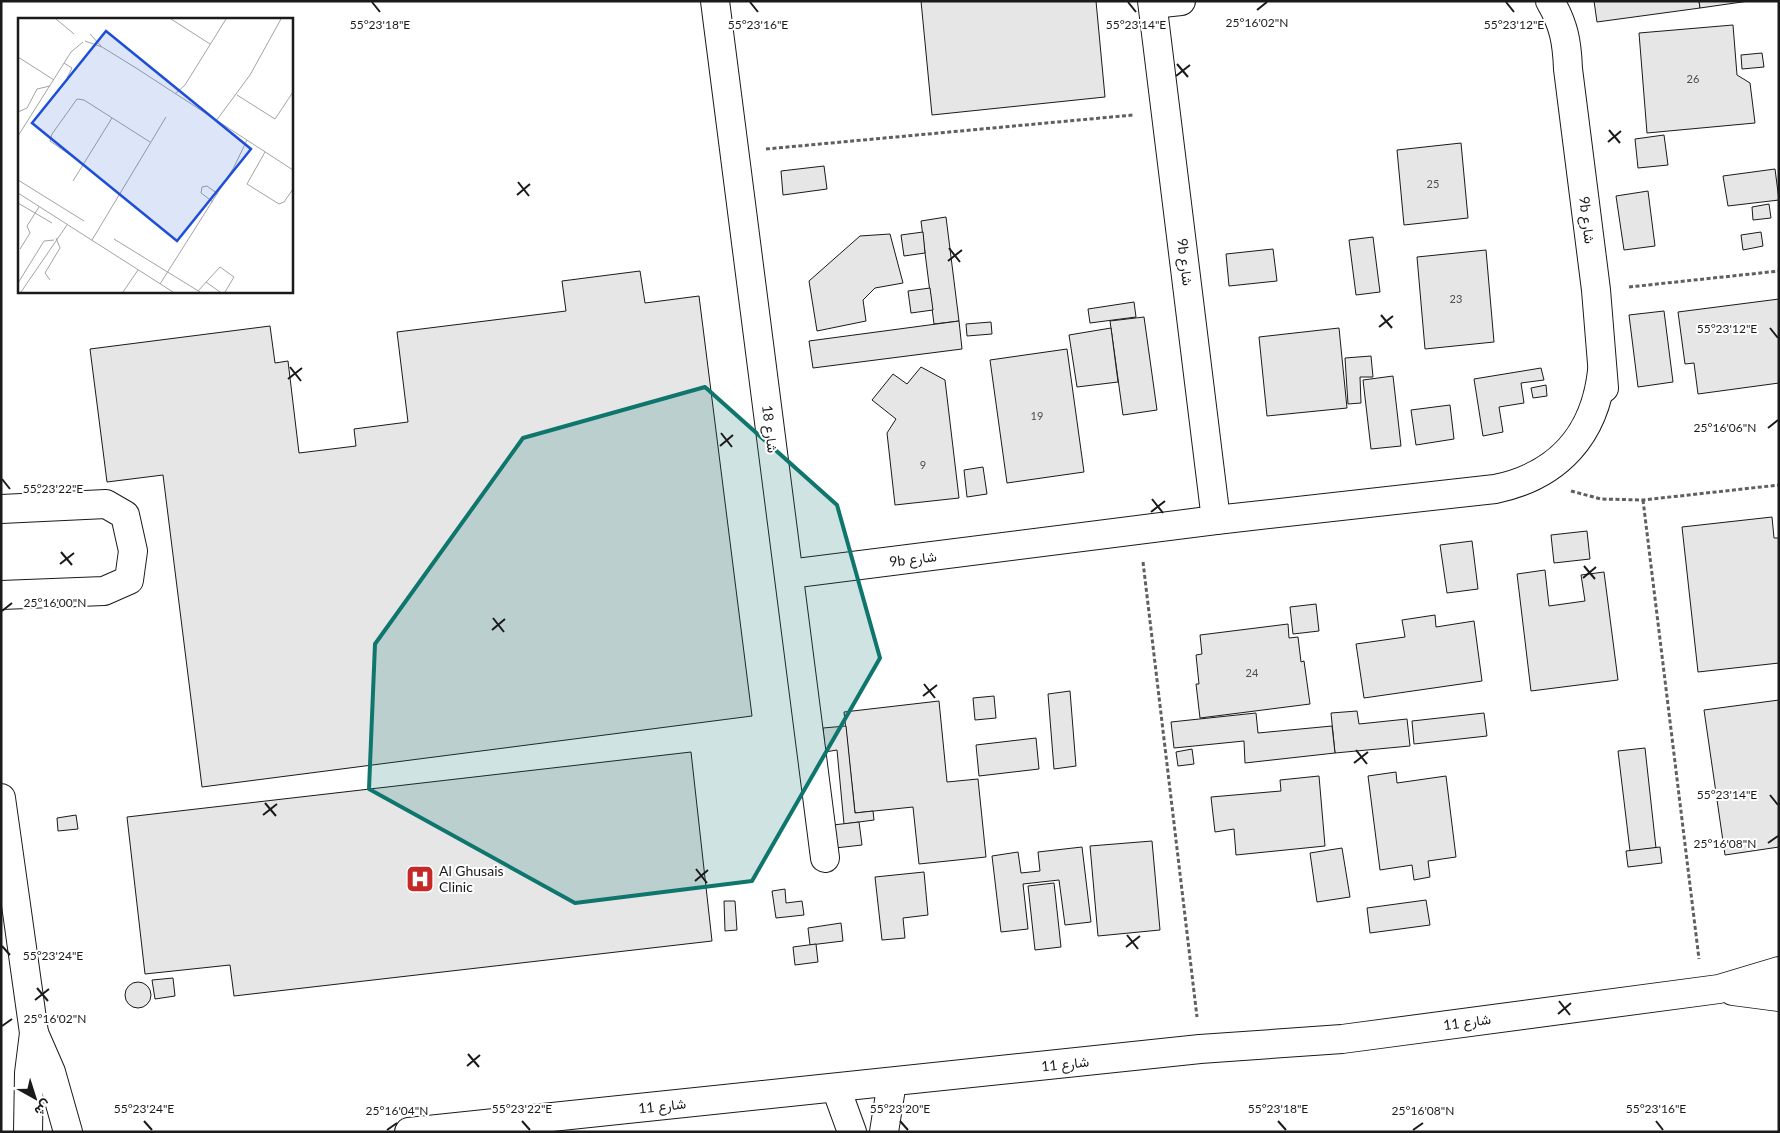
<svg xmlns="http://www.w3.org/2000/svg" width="1780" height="1133" viewBox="0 0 1780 1133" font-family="Lato,Vazirmatn,sans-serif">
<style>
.building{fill:#e6e6e6;stroke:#1a1a1a}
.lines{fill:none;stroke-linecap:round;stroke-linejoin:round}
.minor-casing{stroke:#1a1a1a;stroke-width:30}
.path{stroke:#5f5f5f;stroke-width:3;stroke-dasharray:4 2.5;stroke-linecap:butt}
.minor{stroke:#fff;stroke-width:28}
.marked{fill:#0f766e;fill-opacity:0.2;stroke:#0f766e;stroke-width:4;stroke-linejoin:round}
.ticks{fill:none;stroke:#1a1a1a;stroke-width:2}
.labels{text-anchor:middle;stroke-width:4;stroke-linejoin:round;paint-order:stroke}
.number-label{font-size:11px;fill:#4d4d4d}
.street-label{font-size:14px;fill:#1a1a1a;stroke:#fff}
.poi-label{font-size:14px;fill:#1a1a1a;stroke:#fff;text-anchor:start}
.inset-road{fill:none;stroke:#a3a3a3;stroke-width:1}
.view{fill:#1d4ed8;fill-opacity:0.15;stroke:#1d4ed8;stroke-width:2.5}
.inset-edge{fill:none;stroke:#1a1a1a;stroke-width:2.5}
.ticks-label{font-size:12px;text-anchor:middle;fill:#1a1a1a;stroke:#fff;stroke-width:4;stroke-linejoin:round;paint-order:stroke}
</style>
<rect width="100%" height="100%" fill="#fff"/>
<g class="building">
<polygon points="921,1 1096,1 1105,97 932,115"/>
<polygon points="1594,1 1699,1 1700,8 1597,22"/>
<polygon points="1699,1 1749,1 1700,8"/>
<polygon points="1733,25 1737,75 1750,83 1755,123 1647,133 1639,33"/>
<polygon points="1762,53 1764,67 1742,69 1741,55"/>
<polygon points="1664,135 1668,165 1638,168 1635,139"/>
<polygon points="1461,143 1468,218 1404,225 1397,150"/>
<polygon points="824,166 827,189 783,195 781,171"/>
<polygon points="1775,169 1779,200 1728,206 1723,176"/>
<polygon points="1648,191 1655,246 1624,250 1616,196"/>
<polygon points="1769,204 1771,218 1753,220 1752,207"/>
<polygon points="946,217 959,321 934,324 921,221"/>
<polygon points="923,232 925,253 904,256 901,235"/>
<polygon points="1761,232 1763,246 1743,250 1741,235"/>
<polygon points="890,234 903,283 875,288 863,300 866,321 817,331 809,281 860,236"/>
<polygon points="1373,237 1380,292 1356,295 1349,240"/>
<polygon points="1273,249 1277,281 1229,286 1226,254"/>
<polygon points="1486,250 1494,342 1425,349 1417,257"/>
<polygon points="640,271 645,303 699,296 752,716 202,787 163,475 107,482 90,349 270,326 275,363 288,361 299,453 356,446 354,429 408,422 397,332 566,311 562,281"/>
<polygon points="930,288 933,310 911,313 908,291"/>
<polygon points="1779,299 1779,383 1698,394 1694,363 1685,364 1678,312"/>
<polygon points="1134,302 1136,317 1090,323 1088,309"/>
<polygon points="1664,311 1673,382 1638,387 1629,315"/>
<polygon points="1144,317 1157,410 1123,415 1110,321"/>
<polygon points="959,321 962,349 813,368 809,341"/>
<polygon points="991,322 992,334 967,336 966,324"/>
<polygon points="1111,328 1118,382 1077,387 1069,335"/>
<polygon points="1339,328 1347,408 1267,416 1259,337"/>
<polygon points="1067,349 1084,472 1007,483 990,360"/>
<polygon points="1371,356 1373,377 1360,377 1361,403 1348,404 1345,358"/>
<polygon points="921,367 945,380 959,498 895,505 887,433 896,419 872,400 893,374 907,384"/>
<polygon points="1541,368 1544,380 1521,383 1524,403 1499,407 1503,432 1483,436 1474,379"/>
<polygon points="1393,376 1401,446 1371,449 1363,380"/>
<polygon points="1546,385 1547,396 1533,398 1531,388"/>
<polygon points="1450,405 1454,439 1416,445 1411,410"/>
<polygon points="983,467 987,494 967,497 964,470"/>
<polygon points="1772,517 1774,538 1779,538 1779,663 1698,672 1682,527"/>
<polygon points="1587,531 1590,559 1554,563 1551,535"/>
<polygon points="1472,541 1478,589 1447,593 1440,545"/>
<polygon points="1545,570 1549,606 1585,601 1581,575 1604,572 1618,680 1531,691 1517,574"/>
<polygon points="1316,604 1319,631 1293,634 1290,607"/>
<polygon points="1435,615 1436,627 1474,621 1482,681 1364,698 1356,644 1405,637 1402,620"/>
<polygon points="1288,624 1289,638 1298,637 1301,662 1304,661 1310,704 1200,718 1196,684 1199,684 1196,655 1202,654 1200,635"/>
<polygon points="1070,691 1076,766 1054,769 1048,694"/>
<polygon points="994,696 996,718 975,720 973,698"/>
<polygon points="1779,700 1779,847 1725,855 1704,710"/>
<polygon points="939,701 947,782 978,779 986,857 919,864 913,807 855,813 844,712"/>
<polygon points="1357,711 1359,724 1407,719 1410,746 1335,753 1331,713"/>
<polygon points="1256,713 1258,733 1332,726 1335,753 1245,763 1244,741 1174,748 1171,722"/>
<polygon points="1484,713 1487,736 1414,744 1412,721"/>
<polygon points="846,726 855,813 873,811 874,820 844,824 837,750 825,752 823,728"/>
<polygon points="1036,738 1039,769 979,776 976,745"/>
<polygon points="1645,748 1656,848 1630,851 1618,751"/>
<polygon points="1192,749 1194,764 1178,766 1176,752"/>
<polygon points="691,752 712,941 234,996 230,965 145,974 127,817"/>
<polygon points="1396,772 1397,783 1446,776 1456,857 1428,861 1430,877 1414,880 1412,865 1380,870 1368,776"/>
<polygon points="1319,776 1325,846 1236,855 1234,829 1215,832 1211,797 1281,791 1280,780"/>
<polygon points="76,815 78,829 58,831 57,818"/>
<polygon points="859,822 862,845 835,848 833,825"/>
<polygon points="1152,841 1160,930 1098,936 1090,846"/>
<polygon points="1082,847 1091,922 1065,925 1059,880 1023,884 1028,929 1001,932 992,856 1018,852 1021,873 1040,871 1038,852"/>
<polygon points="1660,847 1662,863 1628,867 1626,851"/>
<polygon points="1342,848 1350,897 1317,902 1310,853"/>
<polygon points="924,872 928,915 903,918 905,938 882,940 875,877"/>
<polygon points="1054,883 1061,947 1035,950 1028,886"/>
<polygon points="785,889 786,903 802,901 804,915 776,918 772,891"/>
<polygon points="1426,900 1430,925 1370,933 1367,908"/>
<polygon points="724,901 735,901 737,930 725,931"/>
<polygon points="841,923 843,941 810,945 808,928"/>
<polygon points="816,944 818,962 795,965 793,947"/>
<polygon points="173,978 175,996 155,999 152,980"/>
<circle cx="138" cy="995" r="13"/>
</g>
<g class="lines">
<defs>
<g id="minor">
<polyline points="715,1 825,858"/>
<polyline points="1152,1 1216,520"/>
<path d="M1550,1C1564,25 1567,42 1568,69L1596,290L1604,388"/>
<polyline points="1153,4 1181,1"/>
<polyline points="1,509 106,504 125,515 133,551 129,580 104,591 1,595"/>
<path d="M789,574L1216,520L1495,489C1558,476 1595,435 1602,371"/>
<polyline points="1,798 34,1033 51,1072 68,1132"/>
<polyline points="1733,991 1779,997"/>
<polyline points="836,1088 852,1132"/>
<polyline points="28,1132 29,1073 34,1033"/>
<polyline points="409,1132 1200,1049 1342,1039 1719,989 1779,971"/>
<polyline points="884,1132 892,1082"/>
</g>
</defs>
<use href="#minor" class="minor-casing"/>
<g class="path">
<polyline points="766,149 1133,115"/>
<polyline points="1629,287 1779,271"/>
<polyline points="1571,491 1601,499 1643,500 1779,485"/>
<polyline points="1643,500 1699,959"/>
<polyline points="1143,562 1197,1017"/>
</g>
<use href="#minor" class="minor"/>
</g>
<path class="marked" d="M705,387L837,505L880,658L752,881L575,903L369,789L375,644L523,438Z"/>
<path class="ticks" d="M372,2L380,12M750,2L758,12M1128,2L1136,12M1506,2L1514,12M1257,10L1267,2M1177,64L1188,77M1176,76L1190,65M1609,130L1620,143M1608,142L1621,131M518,182L529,196M517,195L530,184M949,248L960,262M948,261L962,250M1381,315L1392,328M1379,327L1393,316M1770,328L1778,338M290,367L301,381M288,379L302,368M1768,428L1778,420M721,433L732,447M720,446L733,435M2,479L10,489M1152,499L1163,513M1151,512L1165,501M61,552L72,565M60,564L74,553M1584,566L1595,579M1583,578L1596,567M2,611L12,603M493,618L504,632M492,630L505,619M924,684L935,698M923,696L937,685M1356,750L1367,764M1354,763L1368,752M1770,795L1778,805M265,803L276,816M263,815L277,804M1768,843L1778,836M696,869L707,883M695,881L708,870M1127,935L1138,949M2,946L10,955M1126,947L1140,936M37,988L48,1001M35,1000L49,989M1559,1001L1570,1015M1558,1014L1571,1003M2,1026L12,1019M468,1054L479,1067M467,1066L480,1055M144,1121L152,1130M522,1121L530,1130M900,1121L908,1130M1278,1121L1286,1130M1656,1121L1663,1130M387,1130L397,1123M1413,1130L1423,1123"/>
<defs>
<symbol id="hospital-square" viewBox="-11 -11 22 22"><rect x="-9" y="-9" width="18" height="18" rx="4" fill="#c62828" stroke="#fff"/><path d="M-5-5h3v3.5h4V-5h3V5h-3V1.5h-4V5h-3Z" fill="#fff"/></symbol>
</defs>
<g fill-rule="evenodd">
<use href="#hospital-square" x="404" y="863" width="32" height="32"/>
</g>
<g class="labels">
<g class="number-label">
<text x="1693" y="83">26</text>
<text x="1433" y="188">25</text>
<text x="1456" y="303">23</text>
<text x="1037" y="420">19</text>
<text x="923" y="469">9</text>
<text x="1252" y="677">24</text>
</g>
<g class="street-label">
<text transform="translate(1587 220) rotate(83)" y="5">9b شارع</text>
<text transform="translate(1185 262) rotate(83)" y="5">9b شارع</text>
<text transform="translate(770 429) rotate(83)" y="5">شارع 18</text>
<text transform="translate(913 559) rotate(-7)" y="5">9b شارع</text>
<text transform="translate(1467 1022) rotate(-8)" y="5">شارع 11</text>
<text transform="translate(1065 1064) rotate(-6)" y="5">شارع 11</text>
<text transform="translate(662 1106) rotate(-6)" y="5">شارع 11</text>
</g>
<g class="poi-label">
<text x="439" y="876">Al Ghusais<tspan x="439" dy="16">Clinic</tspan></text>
</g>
</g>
<g transform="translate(18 18)">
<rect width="275" height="275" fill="#fff"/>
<path class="inset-road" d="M38,1L56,16M153,1L192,26M72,16L83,28M67,23L84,29L118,50L275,152M0,39L36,62M46,45L54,50L49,60M157,76L167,67L208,1M219,77L257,101L275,74M0,94L9,90L19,71L32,68M198,103L232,57L263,1M0,118L53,34L65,24M247,134L229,166L261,186L266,184L275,171M65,146L32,123L34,116L59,81L66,82L132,124M0,162L66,203M55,163L94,100M0,175L155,274M195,184L183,175L184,169L189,168L200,176M0,185L34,205M96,221L182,274M74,222L148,99M2,231L12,215L9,208L21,189M32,262L27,255L42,230L38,220M188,264L202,274M0,265L26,223L36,222M142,266L216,149L229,122M180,273L202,249L216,259L207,274M3,274L49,207M105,274L120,252"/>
<path class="view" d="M88,13L233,131L159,223L14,105Z"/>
<rect width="275" height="275" class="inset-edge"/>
</g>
<g class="ticks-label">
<text x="1257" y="27">25°16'02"N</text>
<text x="1136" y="29">55°23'14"E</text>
<text x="1514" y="29">55°23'12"E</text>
<text x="380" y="29">55°23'18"E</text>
<text x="758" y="29">55°23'16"E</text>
<text x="1727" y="333">55°23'12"E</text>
<text x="1725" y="432">25°16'06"N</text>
<text x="53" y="493">55°23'22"E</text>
<text x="55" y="607">25°16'00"N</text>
<text x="1727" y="799">55°23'14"E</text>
<text x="1725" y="848">25°16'08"N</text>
<text x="53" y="960">55°23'24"E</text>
<text x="55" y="1023">25°16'02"N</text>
<text x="144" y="1113">55°23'24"E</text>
<text x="522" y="1113">55°23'22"E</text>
<text x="900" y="1113">55°23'20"E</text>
<text x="1278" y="1113">55°23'18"E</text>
<text x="1656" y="1113">55°23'16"E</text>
<text x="397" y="1115">25°16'04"N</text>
<text x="1423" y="1115">25°16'08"N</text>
</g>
<rect width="1780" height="1133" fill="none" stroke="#1a1a1a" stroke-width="5"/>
<g transform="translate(35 1098) rotate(141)" stroke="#ffffff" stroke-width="4" paint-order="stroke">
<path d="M0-4L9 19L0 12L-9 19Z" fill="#1a1a1a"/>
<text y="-8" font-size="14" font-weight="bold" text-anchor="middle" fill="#1a1a1a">ش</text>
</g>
</svg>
